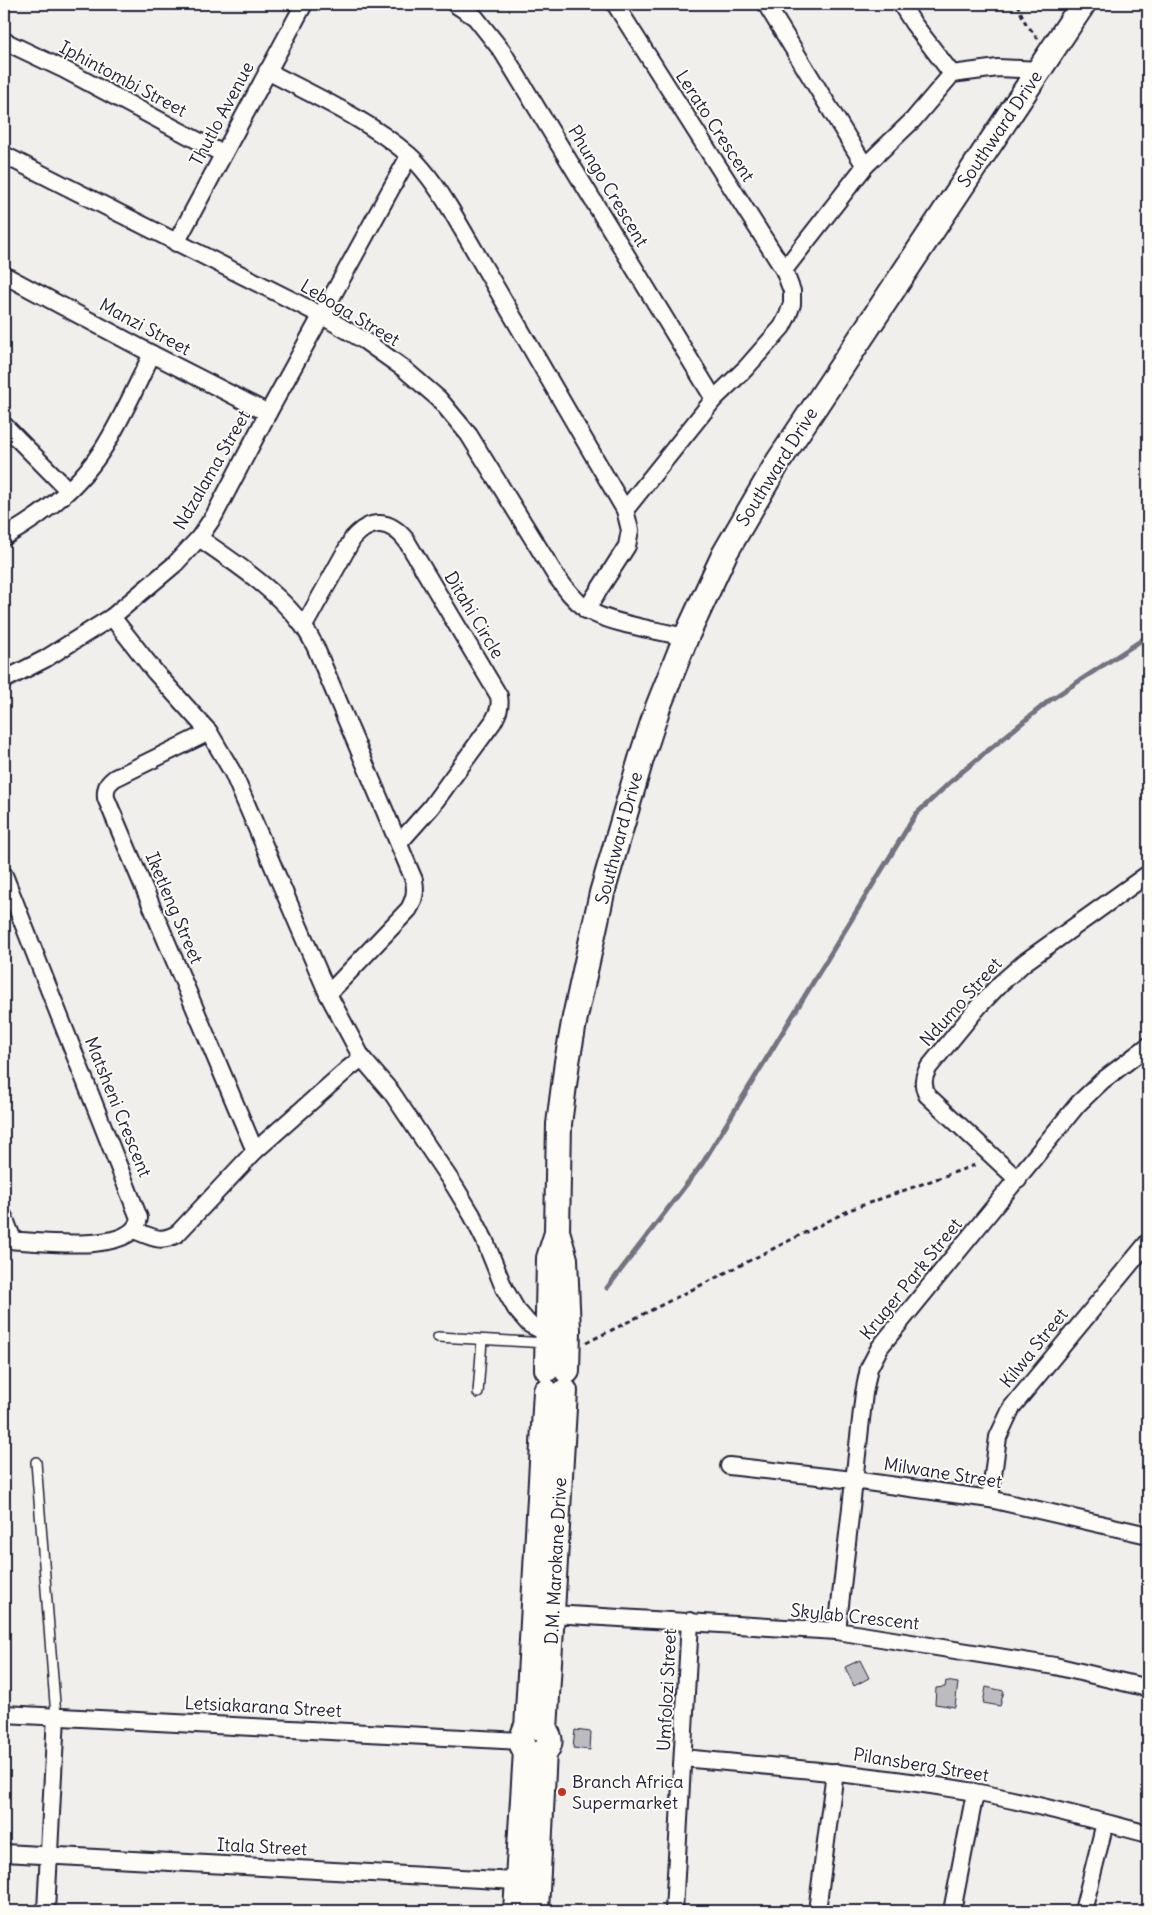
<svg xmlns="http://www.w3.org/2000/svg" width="1152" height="1915" viewBox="0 0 1152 1915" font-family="Delius,sans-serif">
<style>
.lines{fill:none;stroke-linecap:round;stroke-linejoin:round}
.stream{stroke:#737381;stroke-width:5}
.building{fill:#bcbcc0;stroke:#22223b}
.lane-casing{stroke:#22223b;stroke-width:12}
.street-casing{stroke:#22223b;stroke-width:20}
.secondary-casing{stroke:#22223b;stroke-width:28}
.path{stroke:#22223b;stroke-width:3;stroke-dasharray:5 4;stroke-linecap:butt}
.lane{stroke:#fdfcf7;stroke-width:9}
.street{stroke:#fdfcf7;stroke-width:16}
.secondary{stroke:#fdfcf7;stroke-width:24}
.poi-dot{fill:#c8321e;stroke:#fdfcf7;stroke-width:2}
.labels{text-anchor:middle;stroke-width:4;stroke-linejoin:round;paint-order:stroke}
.street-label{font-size:18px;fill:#22223b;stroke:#fdfcf7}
.poi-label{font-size:18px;fill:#22223b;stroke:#fdfcf7;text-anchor:start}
</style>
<rect width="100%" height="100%" fill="#f0efec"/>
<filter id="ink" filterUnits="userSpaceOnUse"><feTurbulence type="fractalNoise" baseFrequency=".02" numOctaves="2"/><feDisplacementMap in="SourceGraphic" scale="10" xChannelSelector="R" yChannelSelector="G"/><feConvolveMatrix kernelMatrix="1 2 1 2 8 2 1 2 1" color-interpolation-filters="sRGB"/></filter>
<g filter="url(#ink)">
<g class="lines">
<polyline class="stream" points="607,1288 702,1164 916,814 958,775 1050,700 1148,636"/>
</g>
<g class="building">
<polygon points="860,1660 869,1678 854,1686 845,1667"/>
<polygon points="946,1681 958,1683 955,1707 935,1704 936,1688 945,1687"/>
<polygon points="986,1687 1004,1691 1000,1706 983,1703"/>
<polygon points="575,1730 591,1732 590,1750 573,1748"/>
</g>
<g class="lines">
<defs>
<g id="lane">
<polyline points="438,1337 547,1343"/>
<polyline points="478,1393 482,1340"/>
<polyline points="36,1462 56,1716"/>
</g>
<g id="street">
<polyline points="455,4 475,17 502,51 714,399"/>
<polyline points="615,4 784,270 792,291 792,304 788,315 782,327 746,368 714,399 625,510"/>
<polyline points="766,4 865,166"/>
<polyline points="901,4 913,23 952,74"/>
<polyline points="4,41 63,69 223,154"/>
<path d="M267,71C315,96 367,119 409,155C426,170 439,190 451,210L625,510L630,530L627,546L586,610"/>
<path d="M4,155L321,315L365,341L403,368L439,399L469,435L556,576C565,588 573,599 585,608C602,622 663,632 686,637"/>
<polyline points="176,243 304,4"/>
<polyline points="784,270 865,166 913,120 952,74 998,68 1040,70"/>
<polyline points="4,275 152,354 268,413"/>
<polyline points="4,425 68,490"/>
<path d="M4,537C42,516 79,486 103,449C122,419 136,386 152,354"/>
<path d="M199,538C234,562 279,592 303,626C308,632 311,639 315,646L414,880C416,891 415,898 409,909L328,994"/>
<path d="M112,617L155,672L209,732L233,773L328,994L362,1058L349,1068L255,1151L178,1233C161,1244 152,1237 134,1230"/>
<path d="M304,626L353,538C371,518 390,520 406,540L499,696C501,707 498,713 493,722L431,807L399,843"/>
<polyline points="4,680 45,659 112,617 175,564 199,538 214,516 268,413 409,156"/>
<path d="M209,732L115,778C107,784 105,788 106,798L255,1151"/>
<path d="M4,875L139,1218C134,1257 30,1240 4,1240"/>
<polyline points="362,1058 392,1093 455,1187 472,1215 485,1241 504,1288 516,1309 529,1324 547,1333"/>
<path d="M1018,1180L927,1095C922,1084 923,1077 929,1067L979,1006L1001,983L1025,962L1148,874"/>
<polyline points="4,1217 13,1240"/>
<polyline points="729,1466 853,1480 990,1499 1148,1535"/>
<polyline points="990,1499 998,1437 1012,1407 1148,1242"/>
<polyline points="553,1614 837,1631 1055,1666 1148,1688"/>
<polyline points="837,1631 864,1393 869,1368 880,1347 1078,1104 1102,1081 1148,1046"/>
<polyline points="4,1714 521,1741"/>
<path d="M683,1758C780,1767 878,1775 974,1792C1033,1803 1091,1819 1148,1834"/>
<polyline points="4,1853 518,1881"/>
<polyline points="46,1911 56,1716"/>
<polyline points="674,1911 690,1621"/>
<polyline points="817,1911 835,1772"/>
<polyline points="952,1911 975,1793"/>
<polyline points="1083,1911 1105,1823"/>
</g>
<g id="secondary">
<polyline points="547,1369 549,1258 557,1233"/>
<polyline points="567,1371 568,1330 565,1259 557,1231 559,1124 567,1062 575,1017 602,893 641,759 658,707 686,637 725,553 778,462 1083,4"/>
<polyline points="527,1729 546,1391"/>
<path d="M545,1730L534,1726L525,1730L521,1741C526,1767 562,1751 545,1730L565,1391"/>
<polyline points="516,1911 526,1751"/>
<polyline points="536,1911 544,1751"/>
</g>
</defs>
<use href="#lane" class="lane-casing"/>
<use href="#street" class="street-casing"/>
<use href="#secondary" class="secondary-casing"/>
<g class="path">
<polyline points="1017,4 1025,22 1038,39"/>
<polyline points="586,1343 852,1209 978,1164"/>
</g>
<use href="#lane" class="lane"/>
<use href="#street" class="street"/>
<use href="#secondary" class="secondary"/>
</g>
</g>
<circle class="poi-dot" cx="562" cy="1792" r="5"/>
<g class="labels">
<g class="street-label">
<text transform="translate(123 79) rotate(28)" y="6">Iphintombi Street</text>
<text transform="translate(222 114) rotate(-62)" y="6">Thutlo Avenue</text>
<text transform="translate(715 126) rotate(57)" y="6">Lerato Crescent</text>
<text transform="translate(1000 129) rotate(-56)" y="6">Southward Drive</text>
<text transform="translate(608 186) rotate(59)" y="6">Phungo Crescent</text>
<text transform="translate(350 313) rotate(31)" y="6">Leboga Street</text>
<text transform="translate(145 327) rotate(28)" y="6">Manzi Street</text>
<text transform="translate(777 467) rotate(-58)" y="6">Southward Drive</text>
<text transform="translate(212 470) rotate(-60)" y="6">Ndzalama Street</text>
<text transform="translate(474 615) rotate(59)" y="6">Ditahi Circle</text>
<text transform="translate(619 838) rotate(-75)" y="6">Southward Drive</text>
<text transform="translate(174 908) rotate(67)" y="6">Iketleng Street</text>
<text transform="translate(961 1002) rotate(-48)" y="6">Ndumo Street</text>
<text transform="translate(118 1107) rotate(68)" y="6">Matsheni Crescent</text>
<text transform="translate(911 1279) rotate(-51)" y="6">Kruger Park Street</text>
<text transform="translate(1034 1348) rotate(-51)" y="6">Kilwa Street</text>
<text transform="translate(943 1473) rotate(9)" y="6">Milwane Street</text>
<text transform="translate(556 1561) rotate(-87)" y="6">D.M. Marokane Drive</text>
<text transform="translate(855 1617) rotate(6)" y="6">Skylab Crescent</text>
<text transform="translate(667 1690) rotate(-87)" y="6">Umfolozi Street</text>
<text transform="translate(263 1707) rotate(3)" y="6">Letsiakarana Street</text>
<text transform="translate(921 1765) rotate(9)" y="6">Pilansberg Street</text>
<text transform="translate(262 1847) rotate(3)" y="6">Itala Street</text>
</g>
<g class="poi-label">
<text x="572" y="1788">Branch Africa<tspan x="572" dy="21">Supermarket</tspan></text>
</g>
</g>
<rect width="1152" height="1915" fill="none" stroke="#fdfcf7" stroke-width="20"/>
<rect x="10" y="10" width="1132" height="1895" fill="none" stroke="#22223b" stroke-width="2" filter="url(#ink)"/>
</svg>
